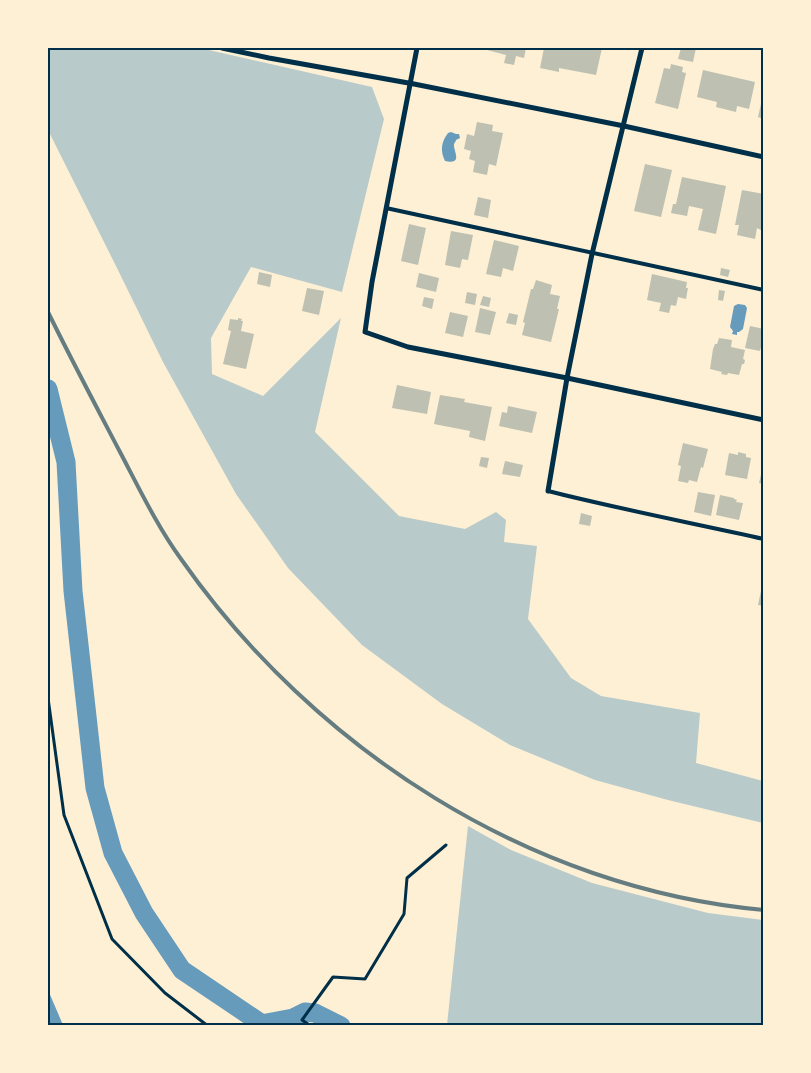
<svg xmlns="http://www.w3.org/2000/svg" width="811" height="1073" viewBox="0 0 811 1073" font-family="Ubuntu,sans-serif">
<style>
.green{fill:#b9caca}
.water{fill:#669bbc}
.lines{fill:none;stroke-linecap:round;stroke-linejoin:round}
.canal{stroke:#669bbc;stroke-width:19}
.building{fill:#bec0b2}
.path{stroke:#003049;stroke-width:3}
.service{stroke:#003049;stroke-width:4}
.minor{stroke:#003049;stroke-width:5}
.rail{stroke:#657d81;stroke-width:4}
.neatline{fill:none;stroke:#003049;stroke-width:2}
</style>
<rect width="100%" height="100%" fill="#fdf0d5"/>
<g class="green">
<polygon points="48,48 200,48 372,87 384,119 342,292 251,267 211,338 212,374 263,396 341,318 315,432 399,516 465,529 496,512 506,520 504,542 537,546 528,619 571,678 601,696 700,713 696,763 763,781 763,823 668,800 595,780 510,745 442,704 362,645 288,568 236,494 163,362 116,266 48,130"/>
<polygon points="468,826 511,850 592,883 708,913 763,920 763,1025 447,1025"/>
</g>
<g class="water">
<path d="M451,132L456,134H459L460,138L456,140C456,141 455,142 454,144C453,151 464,165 445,161C440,151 441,142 448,133Z"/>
<polygon points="738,304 745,305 747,308 743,329 739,332 737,332 737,335 732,334 733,331 730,327 734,306"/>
<polygon points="48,990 63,1025 48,1025"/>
</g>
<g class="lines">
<g class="canal">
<polyline points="48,389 66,462 73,591 95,788 113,853 144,913 182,970 265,1026"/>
<polyline points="261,1024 293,1018 305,1012 315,1013 341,1026"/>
</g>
</g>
<g class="building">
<polygon points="487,48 526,48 524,58 516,56 514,65 504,63 506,55 487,50"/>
<polygon points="544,48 602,48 596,75 559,68 559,72 540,68"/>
<polygon points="681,48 696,48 693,62 678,59"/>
<polygon points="671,64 683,67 682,72 686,73 678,109 655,103 664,68 670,69"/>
<polygon points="703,70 755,82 749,109 737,106 736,112 716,107 717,102 697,97"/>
<polygon points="763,95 764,95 764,119 758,117"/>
<polygon points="477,122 493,125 492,131 503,133 496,166 489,164 487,175 473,172 475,161 469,159 471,151 464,149 467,134 474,136"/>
<polygon points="645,164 672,170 661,217 634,211"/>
<polygon points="682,177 726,186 716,234 698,230 703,209 689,206 687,216 671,213 673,204 676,204"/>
<polygon points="742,190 764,194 764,219 761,230 757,228 755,239 737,235 739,225 735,225"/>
<polygon points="478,197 491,200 488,218 474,215"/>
<polygon points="409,224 426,228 418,265 401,261"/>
<polygon points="451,231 473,235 468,260 462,259 460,268 445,265"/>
<polygon points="494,240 519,246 513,271 503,268 501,277 486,274"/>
<polygon points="721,268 730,270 728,277 720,275"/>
<polygon points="259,272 272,275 270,287 257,284"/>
<polygon points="419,273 439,278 436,292 416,287"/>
<polygon points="652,274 687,282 686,288 688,288 686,299 678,297 676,306 671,305 669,313 659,311 661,303 647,300"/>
<polygon points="536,280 552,285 550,294 560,296 557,309 559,309 551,342 522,335 525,323 523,322 531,289 533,289"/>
<polygon points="307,288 324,291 319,315 302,311"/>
<polygon points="719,290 725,291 723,301 718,300"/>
<polygon points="467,292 477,294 475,305 465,303"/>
<polygon points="483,296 491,298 489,307 480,305"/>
<polygon points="424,297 434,299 432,309 422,306"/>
<polygon points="480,308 496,312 490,335 475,332"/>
<polygon points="450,312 468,316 463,337 445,333"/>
<polygon points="509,313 518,315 516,325 506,323"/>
<polygon points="238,318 242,319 241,321 243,321 241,331 254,334 246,369 223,364 231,331 228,330 230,319 238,320"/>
<polygon points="750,326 764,329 764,336 760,351 745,348"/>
<polygon points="719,338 732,340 731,347 745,350 743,359 745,360 744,364 742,364 739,375 728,373 727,375 721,374 722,372 710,369 713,349 715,344 717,344"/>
<polygon points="397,385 431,392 427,414 392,408"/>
<polygon points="440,395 465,399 464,402 492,407 485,441 469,437 470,431 434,424"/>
<polygon points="508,406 537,412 532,433 499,426 502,412 507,413"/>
<polygon points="683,443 708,449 703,468 701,467 697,482 689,480 688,483 678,481 681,466 678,465"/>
<polygon points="738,452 746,454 746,457 751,458 747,479 725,475 729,453 738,455"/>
<polygon points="481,457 489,458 487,468 479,466"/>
<polygon points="505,461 523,465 520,477 502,474"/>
<polygon points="763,466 764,466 764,484 759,483"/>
<polygon points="698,492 715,495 711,516 694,512"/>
<polygon points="720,495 734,498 734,499 737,500 736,502 743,503 739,520 716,515"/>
<polygon points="581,513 592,516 590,526 579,524"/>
<polygon points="761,591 764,591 764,606 758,605"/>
</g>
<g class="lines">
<g class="path">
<polyline points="48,698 64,815 112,939 165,993 208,1026"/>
<polyline points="311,1026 302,1020 333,977 365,979 404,914 407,878 446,845"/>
</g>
<g class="service">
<polyline points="386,208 764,290"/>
<path d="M548,491C619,509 692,523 764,539"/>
</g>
<g class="minor">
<polyline points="222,48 269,58 414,84 624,126 764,157"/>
<polyline points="417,48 372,282 365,332 408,347 567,378 764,420"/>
<polyline points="548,491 567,378 592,254 642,48"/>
</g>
<path class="rail" d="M48,312C71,359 96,406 120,452C139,488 157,526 181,559C314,749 530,889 764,910"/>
</g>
<rect width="811" height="1073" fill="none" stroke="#fdf0d5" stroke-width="98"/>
<rect x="49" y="49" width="713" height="975" class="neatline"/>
</svg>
